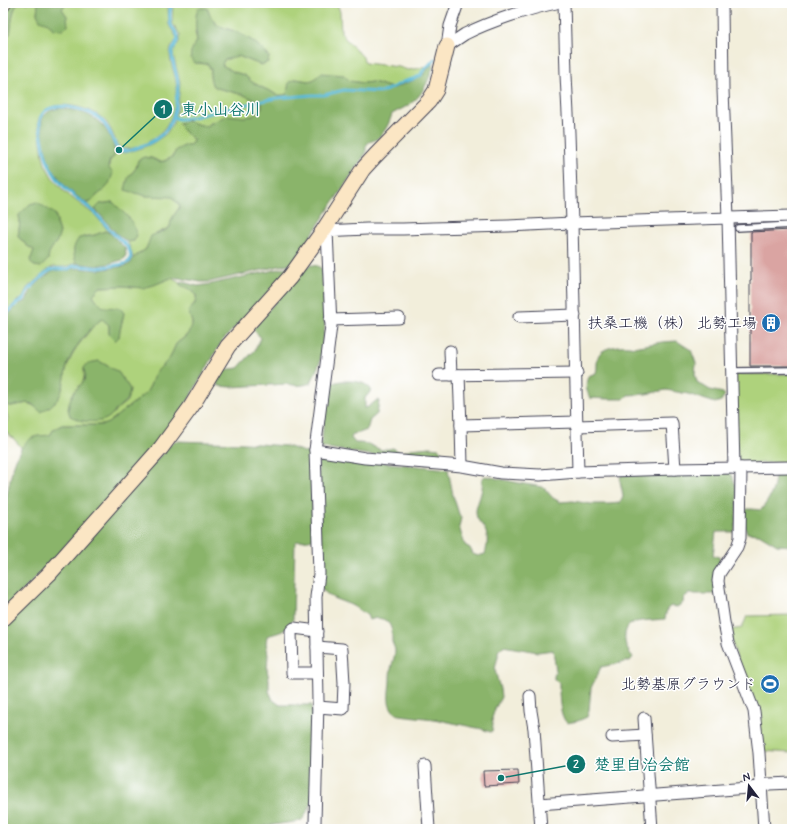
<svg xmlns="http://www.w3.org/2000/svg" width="795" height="832" viewBox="0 0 795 832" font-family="Mynerve,'Klee One',sans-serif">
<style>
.green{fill:#aed27b;stroke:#687a5b;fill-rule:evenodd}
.forest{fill:#8ab46b;stroke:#566b53}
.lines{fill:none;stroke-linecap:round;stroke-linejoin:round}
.stream{stroke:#5abad8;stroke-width:3}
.building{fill:#daa4a2}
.lane-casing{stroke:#414153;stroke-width:8}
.street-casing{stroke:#414153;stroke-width:13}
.secondary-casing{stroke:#414153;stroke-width:17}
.lane{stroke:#fff;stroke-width:5.5}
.street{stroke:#fff;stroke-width:11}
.secondary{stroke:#fbe6c4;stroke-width:15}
.labels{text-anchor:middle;stroke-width:3;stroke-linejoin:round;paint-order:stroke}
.poi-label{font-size:15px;fill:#22223b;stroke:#fff;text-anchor:end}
.leader{fill:none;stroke:#0f766e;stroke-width:1.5}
.callout-dot{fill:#0f766e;stroke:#fff;stroke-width:1.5}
.mark-label{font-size:12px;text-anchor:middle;font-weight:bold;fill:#fff}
.callout-label{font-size:16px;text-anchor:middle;font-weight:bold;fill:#0f766e;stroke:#fff;stroke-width:3;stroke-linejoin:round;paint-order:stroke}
</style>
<rect width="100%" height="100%" fill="#fff"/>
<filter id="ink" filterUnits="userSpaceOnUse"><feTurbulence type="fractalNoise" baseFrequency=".025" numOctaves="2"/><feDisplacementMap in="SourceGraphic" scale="8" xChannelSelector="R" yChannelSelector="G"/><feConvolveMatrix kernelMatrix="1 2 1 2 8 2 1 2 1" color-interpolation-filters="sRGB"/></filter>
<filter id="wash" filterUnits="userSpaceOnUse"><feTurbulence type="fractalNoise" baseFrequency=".012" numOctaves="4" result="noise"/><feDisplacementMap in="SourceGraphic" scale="16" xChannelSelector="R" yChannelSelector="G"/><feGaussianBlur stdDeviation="0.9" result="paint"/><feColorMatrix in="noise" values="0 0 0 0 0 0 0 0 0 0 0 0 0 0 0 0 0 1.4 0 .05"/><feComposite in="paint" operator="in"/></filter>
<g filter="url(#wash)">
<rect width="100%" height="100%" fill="#f2eedb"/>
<g class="green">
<path d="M18,3H38L37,14L67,16L62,9L66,3H82L83,4L92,5L99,3H169L168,8L169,25L177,38C175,44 170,46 170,54C170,64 175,73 176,82C177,86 176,90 176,94C175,118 164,135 142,145C136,148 125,151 119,147C113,137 111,125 102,118C90,108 63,101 49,108C43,110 39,117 38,122L43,156L45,164L52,177L63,190L71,197L96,216L110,233L105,231L95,235L83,237L74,250L76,262L84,264H74L66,267H53L49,269L27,288L24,296L22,299L18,300L3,315V311L8,305L3,297V37L10,34C12,24 11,12 18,3ZM48,210L55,214L57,221V227L60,232L57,241L53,246L49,253L32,258L34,250L26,245L23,241L18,237L20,222L19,215Z"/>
<path d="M173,3H337L340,12L341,32L344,37L363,57L365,63L399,67L408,70L415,69L430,66L423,75L415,80L394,88L389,87L373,82L363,83L350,81L331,75L321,73L313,80L308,81L296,79L290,82L287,94L278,96L272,92L263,88L252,82L244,75L234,72L222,65L223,60L238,56L261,65L268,62L269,56L252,41L234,31L217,25L212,19L207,8L195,32L197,41L193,47L194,63L208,64L211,70L210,77L217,88L244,95L262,103V108L253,116L210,123L206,126L196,124L187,120L180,123L181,129L194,140L190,145C179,146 175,156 166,160C158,164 157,159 151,158C148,157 142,159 138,160L136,168L128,178L172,197L180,206C175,215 171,217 170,227C166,231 162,230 158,233C153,236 148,243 146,249L133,258L130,247L127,242L134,241L132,221L114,203L112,202L100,204L95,209L98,213L86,203L91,202L94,198L106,188L110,160L114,157V147L116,151L125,153L142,148L153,143L166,134L173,123L178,107L180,82L173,55L174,50L179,42L180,35L172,23Z"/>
<path d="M171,278L180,283L181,285C194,291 203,296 189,310V314L192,322V326L189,332L186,336L176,344L170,358L155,373L150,386L146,393L108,423L103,425H62L54,429L50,435C34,438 33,436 22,449C17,441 10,435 3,430V426L8,420L7,414L3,411V405L11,406L28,403L36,407L59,397L63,386L67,366L76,348L95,324L102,318L109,325V334L119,337L120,330L124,313L110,308L103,307L98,302L93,295L100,287L123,286L143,288ZM99,361L118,372L130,389L127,401L117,409L113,414L74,392C83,383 85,381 84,368Z"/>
<polygon points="735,374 792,374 792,462 741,464 737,460"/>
<polygon points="792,615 792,753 762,751 729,630 742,628 747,616"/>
</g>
<g class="forest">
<path d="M9,3H18C11,12 12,24 10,34L3,37V13L4,10Z"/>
<polygon points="38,3 66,3 62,9 67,16 68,26 61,30 53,29 48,23 40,20 37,14"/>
<path d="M198,8H207C209,13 212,20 216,24C221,28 228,29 234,31C248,37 259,44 269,57L268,62L261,65L238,56L224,60L222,65L234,72L244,75L252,82L263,88L272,92L278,96L287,94L289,82L296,79L308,81L313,80L321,73L344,75L350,81L363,83L373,82L389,87L394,88L414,80L423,75L430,66L434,63C431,75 424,93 414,101C407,107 399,110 392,114C389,124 385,132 377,139C374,141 370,141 368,143C365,146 366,149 366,153L293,263L209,282H200L179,278H171L154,285L143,288L123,286L100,287L93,295L98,302L103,307L120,308L124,313L120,330L119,337L115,341L109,334V325L102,319C89,328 72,350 67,366C66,370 65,374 65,378C61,398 58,402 41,412L32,404L28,403L11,406L3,405V320L19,304L26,301L31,290L42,279L52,271L59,270H68L75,268L99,270L125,266L131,263L133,258L146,249L151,236C157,233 165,232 170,227C171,217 175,215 180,206L172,197L146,196L125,190L128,178L136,168L138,160L144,157L151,158L159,162L165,161L173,156L176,150L184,146L190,145L194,140L181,129L180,123L187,120L196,124L206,126L227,115L244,117L253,116L262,108V103L244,95L217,88L212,85L210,77L211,70L208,64L194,63C187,55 192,49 197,41C196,29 194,19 198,8Z"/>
<path d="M60,108C83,111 101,116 111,139C112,142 114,145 114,148C115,151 114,154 114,157L110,160L108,167L113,173C111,178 110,184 106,188C101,193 95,196 91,202L86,203C75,195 64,187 57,175C54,171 51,167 49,162C46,155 40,126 42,119C43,117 44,115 46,114C49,110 55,109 60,108Z"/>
<polygon points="37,202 55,214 57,221 57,227 60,232 57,241 53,246 49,253 48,260 41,267 34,266 30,261 34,250 26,245 23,241 18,237 20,222 19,215 30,204"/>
<polygon points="112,202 114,203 132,221 137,235 134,241 127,242 116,233 95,209 100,204"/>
<path d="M105,231L110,233L125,248L126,254L125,258L122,260L108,264L96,266L76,263C73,252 72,248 79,238L95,235Z"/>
<path d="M311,265L318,266L322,269L325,326L320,362L311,383C302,386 296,386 288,384L231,387L219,386L215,382L223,370L238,368L255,350L261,338L253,329L302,269Z"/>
<path d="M288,267L289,270L222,341L185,406L164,436L50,563L3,611V504L6,500C10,482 14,445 34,437C39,435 45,436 50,435L54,429L62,425H103L108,423L146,393L150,386L155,373L170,358L176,344L186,336L189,332L192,326V322L188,311C190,309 194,306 195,303C201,293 188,288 180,285V283L182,282L198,286L211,284Z"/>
<path d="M677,341L691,350L696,363L695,374L697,382L710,390L723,393L725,395L721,401L715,403L688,394L666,390L646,394L628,395L624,399H607L590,398C586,390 585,385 588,376L596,373C598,367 596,362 598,357C601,346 625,344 634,347L662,342Z"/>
<path d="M99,361L118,372L130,389C128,403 125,400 117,409C113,413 110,418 104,420C99,422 84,422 79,420C76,419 73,417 70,416L68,409L70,400L74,392L84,381L85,375L84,368L88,363Z"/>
<path d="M341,381C352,381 363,380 371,389L370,392L365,398V408L368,407L377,400L379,401L377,414L370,420L367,430L359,433L353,434L351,438L355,443H359L368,444L381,450L393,448L401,453L411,449L430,447L439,448L443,456L440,460L370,455L321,447L328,384Z"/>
<path d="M174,441L245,443L286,446L311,454L313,539C307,541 301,540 295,542L293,619C287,632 280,632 267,636L266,643L268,654L267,670L269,679V691L273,700L280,705H312V802L305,816L301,821L273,825L265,826L259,829H3V625Z"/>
<path d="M318,456L448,469L453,495L459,514L461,518L459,527L465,545L470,548L473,554L478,556L485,554C488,544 489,533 482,525C478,520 476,518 476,511C476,507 480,498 481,493C483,488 482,483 482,478L486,476L519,483L543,487L553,498L560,502L573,501L591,504H609L620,503L623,497L622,490L620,481L621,475L729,472C742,488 736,513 735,532H716L713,555L719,557L720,562L716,571L717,594H689L684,597L683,603L677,607L671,606L667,609L665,619C657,620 636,620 631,624C627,626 626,630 625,634C624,644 627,650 633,657L630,661L601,667L591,688L589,710L587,717L578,721L567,723C559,716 559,694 559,683L554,679V676L556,671L553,650L538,652L503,646L498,651V657L496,664L495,670L500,689L501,697L495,709L492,718L493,725L492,731L490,732L482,729L434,719L399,715C385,708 389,694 390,681C390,677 390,673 391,669C392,663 395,657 395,651C395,648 393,645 392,642C392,639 392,636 392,632C390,619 380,616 369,620L367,615C361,612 357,608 351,605C338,599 327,599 320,585Z"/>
<path d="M776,472H792V546L777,545L759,534L747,533C744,525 743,517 747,509H752L761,510C767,502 772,495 774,485C775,480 774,477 776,472Z"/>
</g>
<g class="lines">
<g class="stream">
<polyline points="173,117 179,119 189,118 252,103 277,98 312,95 324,95 344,90 380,92 387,90 403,82 416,78 421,75 422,72 435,59"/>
<path d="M3,317L17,303L24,299L28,290L46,273L51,270L56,269H68L74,266H81L98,268L124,264L130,261C131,256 131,253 129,249C125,243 117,237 112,232C107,227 103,221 98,216C86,203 70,196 60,182C48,167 45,156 42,138C41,132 39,126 40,120C45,96 89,109 101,120C103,122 106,126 108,129C113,136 114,152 125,151C130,151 135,149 139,147C166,139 175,122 177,95C178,92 178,87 178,83C177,73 172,64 172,54C172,47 178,44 178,37C177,33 174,30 172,27C168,20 170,10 171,3"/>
</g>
</g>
<g id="blocks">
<g class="building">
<polygon points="792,230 792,366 750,366 750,280 751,280 751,232"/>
<polygon points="518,770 519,784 484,786 483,771"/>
</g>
</g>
</g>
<g filter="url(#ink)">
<use href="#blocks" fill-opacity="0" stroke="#414153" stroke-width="1"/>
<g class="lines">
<defs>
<g id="lane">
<polyline points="738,228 792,225"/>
<polyline points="731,371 792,370"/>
</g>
<g id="street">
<polyline points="564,3 566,75 569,133 572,223 578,472"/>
<polyline points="722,3 723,90 728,218 734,468"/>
<path d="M447,46C453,42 459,38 465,34C491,21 528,9 556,3"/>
<polyline points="447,46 450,26 458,3"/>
<polyline points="323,231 367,229 403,229 433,228 508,226 572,223 792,216"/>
<polyline points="519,317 575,315"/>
<polyline points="330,320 399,318"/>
<polyline points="450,351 451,375"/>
<polyline points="439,375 577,373"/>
<polyline points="459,375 461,425 462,466"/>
<polyline points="461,425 577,422"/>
<polyline points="577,426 672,423 675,469"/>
<polyline points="315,450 365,458 462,466 501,473 540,475 578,472 675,469 792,467"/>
<polyline points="741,468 740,538 737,547 719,574 718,581 724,622 728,643 754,711 759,753 764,829"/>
<polyline points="317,631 294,628 291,631 292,673 317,673"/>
<polyline points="317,647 342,649 344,683 343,709 318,707"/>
<polyline points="530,696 531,711 534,729 541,829"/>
<polyline points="644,718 652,829"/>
<polyline points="612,737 645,735"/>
<polyline points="425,766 429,829"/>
<polyline points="539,804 761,787 769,784 792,783"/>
<polyline points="316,829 315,823 318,701 316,597 319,574 315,450 331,326 327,230"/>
</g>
<g id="secondary">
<polyline points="3,4 3,3"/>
<polyline points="3,619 49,574 161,448 191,407 228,346 290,277 323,231 363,169 375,156 429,101 436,90 447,46"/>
</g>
</defs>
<use href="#lane" class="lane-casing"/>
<use href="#street" class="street-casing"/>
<use href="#secondary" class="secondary-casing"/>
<use href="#lane" class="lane"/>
<use href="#street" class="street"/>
<use href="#secondary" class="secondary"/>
</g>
</g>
<defs>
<symbol id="building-disc" viewBox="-11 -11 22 22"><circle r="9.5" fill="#1f6fb2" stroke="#fff"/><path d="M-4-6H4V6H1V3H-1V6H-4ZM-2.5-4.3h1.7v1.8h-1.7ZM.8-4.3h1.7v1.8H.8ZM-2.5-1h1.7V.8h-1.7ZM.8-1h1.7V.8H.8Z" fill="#fff"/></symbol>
<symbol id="stadium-disc" viewBox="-11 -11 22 22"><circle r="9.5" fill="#1f6fb2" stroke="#fff"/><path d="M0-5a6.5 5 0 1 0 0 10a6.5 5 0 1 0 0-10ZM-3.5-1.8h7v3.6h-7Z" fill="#fff"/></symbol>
</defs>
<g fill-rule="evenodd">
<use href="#building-disc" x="760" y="312" width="22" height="22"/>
<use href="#stadium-disc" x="759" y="673" width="22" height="22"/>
</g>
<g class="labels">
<g class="poi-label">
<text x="757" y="328">扶桑工機（株） 北勢工場</text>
<text x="756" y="689">北勢基原グラウンド</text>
</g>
</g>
<path class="leader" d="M119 150L163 109M501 778L576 764"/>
<g class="callout-dot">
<circle cx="119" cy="150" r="4"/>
<circle cx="501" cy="778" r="4"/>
<circle cx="163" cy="109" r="10"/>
<circle cx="576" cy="764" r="10"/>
</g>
<g class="mark-label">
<text x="163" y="113">1</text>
<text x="576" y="768">2</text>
</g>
<g class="callout-label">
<text x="221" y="115">東小山谷川</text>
<text x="642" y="770">楚里自治会館</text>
</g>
<rect width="795" height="832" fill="none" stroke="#fff" stroke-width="16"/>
<g transform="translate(749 786) rotate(344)" stroke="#ffffff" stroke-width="3" paint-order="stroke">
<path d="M0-3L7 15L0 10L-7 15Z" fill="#22223b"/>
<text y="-6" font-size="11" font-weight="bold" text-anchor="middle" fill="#22223b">N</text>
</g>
</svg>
